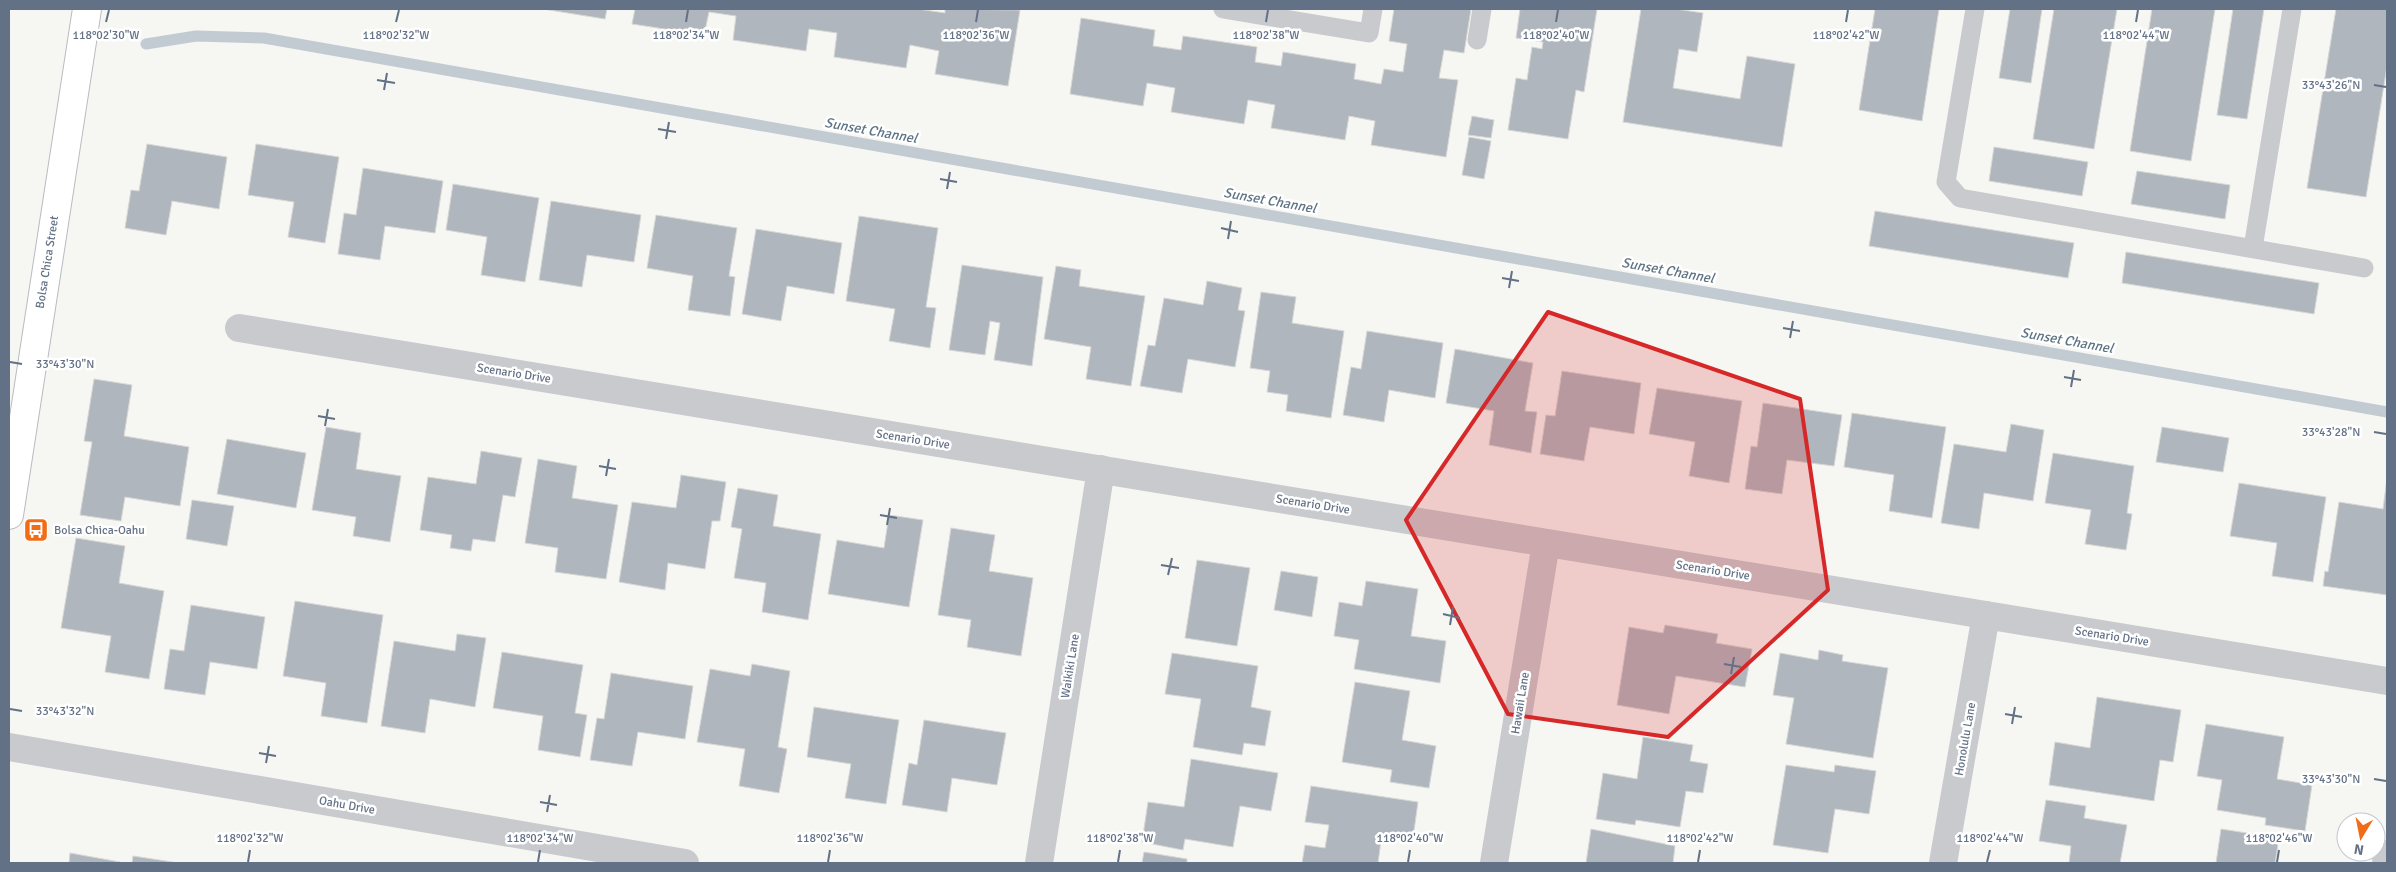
<svg xmlns="http://www.w3.org/2000/svg" width="2396" height="872" viewBox="0 0 2396 872" font-family="Signika,sans-serif">
<style>
.lines{fill:none;stroke-linecap:round;stroke-linejoin:round}
.stream{stroke:#c3cbd2;stroke-width:11}
.building{fill:#b0b6bd;stroke:#d7d7d5}
.primary-casing{stroke:#b8bbc0;stroke-width:30}
.lane{stroke:#c8cace;stroke-width:19}
.street{stroke:#c8cace;stroke-width:28}
.primary{stroke:#fff;stroke-width:28}
.marked{fill:#d62828;fill-opacity:0.2;stroke:#d62828;stroke-width:4;stroke-linejoin:round}
.ticks{fill:none;stroke:#637186;stroke-width:2}
.labels{text-anchor:middle;stroke-width:5;stroke-linejoin:round;paint-order:stroke}
.street-label{font-size:12px;fill:#637186;stroke:#fff}
.poi-label{font-size:12px;fill:#637186;stroke:#fff;text-anchor:start}
.water-label{font-size:14px;font-style:italic;fill:#5e7383;stroke:#fff}
.ticks-label{font-size:12px;text-anchor:middle;fill:#637186;stroke:#fff;stroke-width:5;stroke-linejoin:round;paint-order:stroke}
</style>
<rect width="100%" height="100%" fill="#f6f6f2"/>
<g class="lines">
<polyline class="stream" points="146,44 196,36 264,38 2387,412"/>
</g>
<g class="building">
<polygon points="543,9 607,9 605,19"/>
<polygon points="635,9 918,9 945,13 945,9 1020,10 1008,86 935,74 939,51 910,45 906,68 834,57 837,33 809,29 806,51 733,40 736,16 709,12 704,35 632,24"/>
<polygon points="1394,9 1471,9 1464,53 1444,50 1439,78 1458,80 1446,157 1371,145 1375,121 1349,116 1345,140 1271,128 1275,105 1248,100 1244,124 1171,112 1175,88 1147,83 1143,106 1070,94 1081,18 1155,30 1153,46 1181,50 1183,36 1257,47 1255,62 1281,66 1283,52 1356,64 1354,79 1381,84 1384,69 1403,72 1407,44 1389,41"/>
<polygon points="1520,9 1597,9 1584,92 1576,90 1568,139 1508,130 1516,78 1527,80 1532,47 1542,49 1543,42 1516,38"/>
<polygon points="1641,9 1676,9 1703,13 1697,52 1679,49 1673,88 1740,99 1747,56 1795,64 1782,147 1623,122"/>
<polygon points="1875,9 1939,9 1922,121 1859,110"/>
<polygon points="2010,9 2042,9 2031,83 1999,78"/>
<polygon points="2054,9 2117,9 2094,149 2033,139"/>
<polygon points="2152,9 2215,9 2191,161 2130,151"/>
<polygon points="2233,9 2264,9 2247,119 2217,115"/>
<polygon points="2336,9 2387,9 2387,66 2366,197 2307,188"/>
<polygon points="1472,116 1494,120 1491,138 1468,135"/>
<polygon points="1469,137 1491,141 1484,179 1462,175"/>
<polygon points="147,144 227,157 219,209 172,201 166,235 125,228 131,190 139,191"/>
<polygon points="256,144 339,157 325,243 288,237 294,202 248,195"/>
<polygon points="1994,147 2088,162 2082,196 1989,181"/>
<polygon points="363,168 443,181 435,233 385,226 380,260 338,254 344,213 356,215"/>
<polygon points="2137,171 2230,185 2225,219 2131,204"/>
<polygon points="453,184 539,198 525,282 481,275 487,237 446,230"/>
<polygon points="551,201 641,215 634,262 587,255 582,287 539,280"/>
<polygon points="1875,211 2074,243 2068,278 1869,246"/>
<polygon points="656,215 737,228 729,276 735,277 730,316 688,310 693,276 647,268"/>
<polygon points="859,216 938,228 926,307 936,308 930,348 889,341 895,309 846,301"/>
<polygon points="756,229 842,243 834,294 787,286 781,321 742,314"/>
<polygon points="2126,252 2319,283 2314,314 2122,283"/>
<polygon points="962,265 1043,277 1032,366 994,360 1000,323 990,321 985,355 949,350"/>
<polygon points="1056,266 1081,270 1079,286 1145,296 1131,386 1086,379 1091,347 1044,339"/>
<polygon points="1207,281 1242,288 1238,310 1245,311 1235,367 1188,359 1182,393 1140,386 1148,345 1155,346 1164,298 1203,305"/>
<polygon points="1261,292 1296,297 1292,323 1344,331 1331,418 1286,411 1288,395 1267,392 1270,371 1250,368"/>
<polygon points="1367,331 1443,343 1435,398 1389,390 1384,422 1343,415 1351,367 1361,369"/>
<polygon points="1455,349 1533,363 1525,411 1537,412 1531,453 1489,445 1494,411 1446,403"/>
<polygon points="1562,371 1641,383 1634,434 1590,427 1584,461 1540,454 1546,415 1555,416"/>
<polygon points="94,379 132,385 124,436 189,447 180,506 125,497 121,521 80,515 92,442 84,441"/>
<polygon points="1657,388 1742,401 1729,483 1689,476 1695,442 1649,434"/>
<polygon points="1763,403 1842,415 1834,466 1787,460 1782,494 1745,489 1751,446 1757,447"/>
<polygon points="1852,413 1946,427 1932,518 1889,511 1894,475 1844,467"/>
<polygon points="2011,424 2044,430 2033,501 1984,493 1979,529 1941,523 1954,444 2006,452"/>
<polygon points="326,427 361,433 356,469 401,476 390,542 353,536 356,517 312,510"/>
<polygon points="2162,427 2229,438 2223,472 2156,462"/>
<polygon points="227,439 306,453 296,508 217,494"/>
<polygon points="481,451 522,458 515,497 503,495 495,542 473,539 471,551 450,548 452,535 420,530 428,477 476,484"/>
<polygon points="2053,453 2134,466 2127,513 2132,514 2126,550 2085,544 2091,510 2045,503"/>
<polygon points="538,459 577,466 572,498 618,505 606,579 555,572 558,548 525,543"/>
<polygon points="681,475 726,482 720,521 712,521 705,569 668,563 665,590 619,582 632,502 676,508"/>
<polygon points="2387,478 2387,595 2323,586 2325,571 2328,572 2339,502 2383,509"/>
<polygon points="2239,483 2326,497 2313,582 2272,576 2277,543 2230,536"/>
<polygon points="738,488 778,495 773,526 821,534 808,620 762,612 766,583 734,578 742,529 731,527"/>
<polygon points="192,500 234,506 227,546 186,539"/>
<polygon points="889,515 923,520 909,607 828,594 837,540 884,548"/>
<polygon points="951,528 995,535 989,571 1033,578 1021,656 967,647 971,620 938,615"/>
<polygon points="76,538 125,546 119,583 164,591 149,679 105,672 111,636 61,628"/>
<polygon points="1197,560 1250,568 1237,646 1185,638"/>
<polygon points="1281,571 1318,577 1312,617 1274,610"/>
<polygon points="1366,581 1418,589 1411,636 1446,641 1440,683 1354,669 1359,640 1334,636 1339,602 1362,606"/>
<polygon points="295,601 383,615 367,723 321,716 326,683 283,676"/>
<polygon points="191,605 265,617 257,669 210,662 205,695 164,689 170,649 184,651"/>
<polygon points="1665,625 1718,634 1716,643 1752,649 1745,687 1676,676 1669,714 1617,705 1629,627 1663,633"/>
<polygon points="457,634 486,638 475,707 430,699 425,733 381,726 394,641 455,651"/>
<polygon points="1819,650 1843,655 1842,661 1888,668 1873,758 1786,744 1794,698 1773,695 1780,653 1818,660"/>
<polygon points="502,652 583,665 575,713 587,715 580,757 538,750 543,716 493,708"/>
<polygon points="1172,653 1258,666 1251,707 1271,711 1265,746 1244,743 1242,755 1193,747 1201,699 1165,694"/>
<polygon points="752,664 790,671 778,747 787,749 779,793 739,786 745,749 697,742 710,669 750,676"/>
<polygon points="611,673 693,686 685,739 638,732 632,766 590,760 597,718 604,719"/>
<polygon points="1355,682 1410,691 1402,740 1436,746 1429,788 1390,782 1392,770 1342,762"/>
<polygon points="2097,697 2181,710 2173,762 2160,760 2154,801 2049,785 2055,742 2090,748"/>
<polygon points="814,707 899,720 886,804 845,798 851,764 807,757"/>
<polygon points="924,720 1006,733 997,785 952,778 947,812 902,805 909,763 917,765"/>
<polygon points="2206,724 2284,737 2277,779 2312,785 2305,831 2265,825 2266,818 2217,810 2222,780 2197,776"/>
<polygon points="1643,737 1693,745 1690,761 1708,764 1703,793 1686,791 1680,827 1636,820 1635,825 1596,819 1603,773 1637,779"/>
<polygon points="1191,759 1278,773 1271,811 1240,806 1233,847 1185,839 1183,850 1142,842 1148,802 1184,807"/>
<polygon points="1786,765 1834,772 1835,765 1876,771 1869,814 1835,809 1828,853 1773,845"/>
<polygon points="1311,786 1418,802 1413,838 1382,834 1378,863 1302,863 1305,845 1325,848 1329,825 1305,822"/>
<polygon points="2046,800 2086,806 2084,818 2127,825 2120,863 2069,863 2071,846 2039,841"/>
<polygon points="1591,829 1675,846 1673,863 1586,863"/>
<polygon points="2221,829 2279,838 2275,863 2216,863"/>
<polygon points="1144,852 1187,859 1187,863 1142,863"/>
<polygon points="70,853 120,862 120,863 69,863"/>
<polygon points="133,856 179,863 132,863"/>
</g>
<g class="lines">
<defs>
<polyline id="primary" points="9,515 87,9"/>
</defs>
<use href="#primary" class="primary-casing"/>
<g class="lane">
<polyline points="1223,9 1369,33 1373,9"/>
<polyline points="1975,9 1946,182 1960,198 2364,268"/>
<polyline points="1477,40 1482,9"/>
<polyline points="2253,248 2292,9"/>
</g>
<g class="street">
<polyline points="239,328 2387,681"/>
<polyline points="9,747 685,863"/>
<polyline points="1039,863 1101,469"/>
<polyline points="1494,863 1546,543"/>
<polyline points="1943,863 1986,615"/>
<polyline points="2386,863 2387,854"/>
</g>
<use href="#primary" class="primary"/>
</g>
<path class="marked" d="M1548,312L1800,399L1828,590L1668,737L1508,714L1406,520Z"/>
<path class="ticks" d="M106,22L109,10M396,22L399,10M686,22L688,10M976,22L978,10M1266,22L1268,10M1556,22L1558,10M1846,22L1848,10M2136,22L2138,10M377,80L395,83M2374,85L2386,87M384,90L387,73M658,129L676,132M666,139L669,122M940,179L957,182M947,189L950,172M1221,228L1238,232M1228,239L1231,221M1502,278L1519,281M1509,288L1512,271M1783,328L1800,331M1790,338L1793,321M10,362L22,364M2064,377L2081,380M2071,387L2074,370M318,416L335,419M325,426L328,409M2374,432L2386,434M599,466L616,469M606,476L609,459M880,515L897,518M887,525L890,508M1161,565L1179,568M1168,575L1172,558M1443,614L1460,618M1450,625L1453,607M1724,664L1741,667M1731,674L1734,657M10,709L22,711M2005,714L2022,717M2012,724L2015,707M259,753L276,756M266,763L269,746M2374,779L2386,781M540,802L557,805M547,812L550,795M248,862L250,850M538,862L540,850M828,862L830,850M1118,862L1120,850M1408,862L1410,850M1698,862L1700,850M1987,862L1990,850M2277,862L2279,850"/>
<defs>
<symbol id="bus-square" viewBox="-11 -11 22 22"><rect x="-9" y="-9" width="18" height="18" rx="4" fill="#f16c17" stroke="#fff"/><path d="M-5-6H5V4H4V6H2V4H-2V6H-4V4H-5ZM-3.5-4V0h7V-4ZM-3.5 1.2v1.5H-2V1.2ZM2 1.2v1.5H3.5V1.2Z" fill="#fff"/></symbol>
</defs>
<g fill-rule="evenodd">
<use href="#bus-square" x="22" y="516" width="28" height="28"/>
</g>
<g class="labels">
<g class="street-label">
<text transform="translate(47 262) rotate(-81)" y="4">Bolsa Chica Street</text>
<text transform="translate(514 373) rotate(9)" y="4">Scenario Drive</text>
<text transform="translate(913 439) rotate(9)" y="4">Scenario Drive</text>
<text transform="translate(1313 504) rotate(9)" y="4">Scenario Drive</text>
<text transform="translate(1713 570) rotate(9)" y="4">Scenario Drive</text>
<text transform="translate(2112 636) rotate(9)" y="4">Scenario Drive</text>
<text transform="translate(1070 666) rotate(-81)" y="4">Waikiki Lane</text>
<text transform="translate(1520 703) rotate(-81)" y="4">Hawaii Lane</text>
<text transform="translate(1965 739) rotate(-80)" y="4">Honolulu Lane</text>
<text transform="translate(347 805) rotate(10)" y="4">Oahu Drive</text>
</g>
<g class="poi-label">
<text x="54" y="534">Bolsa Chica-Oahu</text>
</g>
<g class="water-label">
<text transform="translate(871 130) rotate(10)" y="5">Sunset Channel</text>
<text transform="translate(1270 200) rotate(10)" y="5">Sunset Channel</text>
<text transform="translate(1668 270) rotate(10)" y="5">Sunset Channel</text>
<text transform="translate(2067 340) rotate(10)" y="5">Sunset Channel</text>
</g>
</g>
<g class="ticks-label">
<text x="106" y="39">118°02'30"W</text>
<text x="396" y="39">118°02'32"W</text>
<text x="686" y="39">118°02'34"W</text>
<text x="976" y="39">118°02'36"W</text>
<text x="1266" y="39">118°02'38"W</text>
<text x="1556" y="39">118°02'40"W</text>
<text x="1846" y="39">118°02'42"W</text>
<text x="2136" y="39">118°02'44"W</text>
<text x="2331" y="89">33°43'26"N</text>
<text x="65" y="368">33°43'30"N</text>
<text x="2331" y="436">33°43'28"N</text>
<text x="65" y="715">33°43'32"N</text>
<text x="2331" y="783">33°43'30"N</text>
<text x="250" y="842">118°02'32"W</text>
<text x="540" y="842">118°02'34"W</text>
<text x="830" y="842">118°02'36"W</text>
<text x="1120" y="842">118°02'38"W</text>
<text x="1410" y="842">118°02'40"W</text>
<text x="1700" y="842">118°02'42"W</text>
<text x="1990" y="842">118°02'44"W</text>
<text x="2279" y="842">118°02'46"W</text>
</g>
<rect width="2396" height="872" fill="none" stroke="#637186" stroke-width="20"/>
<g transform="translate(2361 837) rotate(190)"><circle r="24" fill="#ffffff" stroke="#c1c6cf"/>
<path d="M0-4L9 19L0 12L-9 19Z" fill="#f16c17"/>
<text y="-8" font-size="14" font-weight="bold" text-anchor="middle" fill="#637186">N</text>
</g>
</svg>
